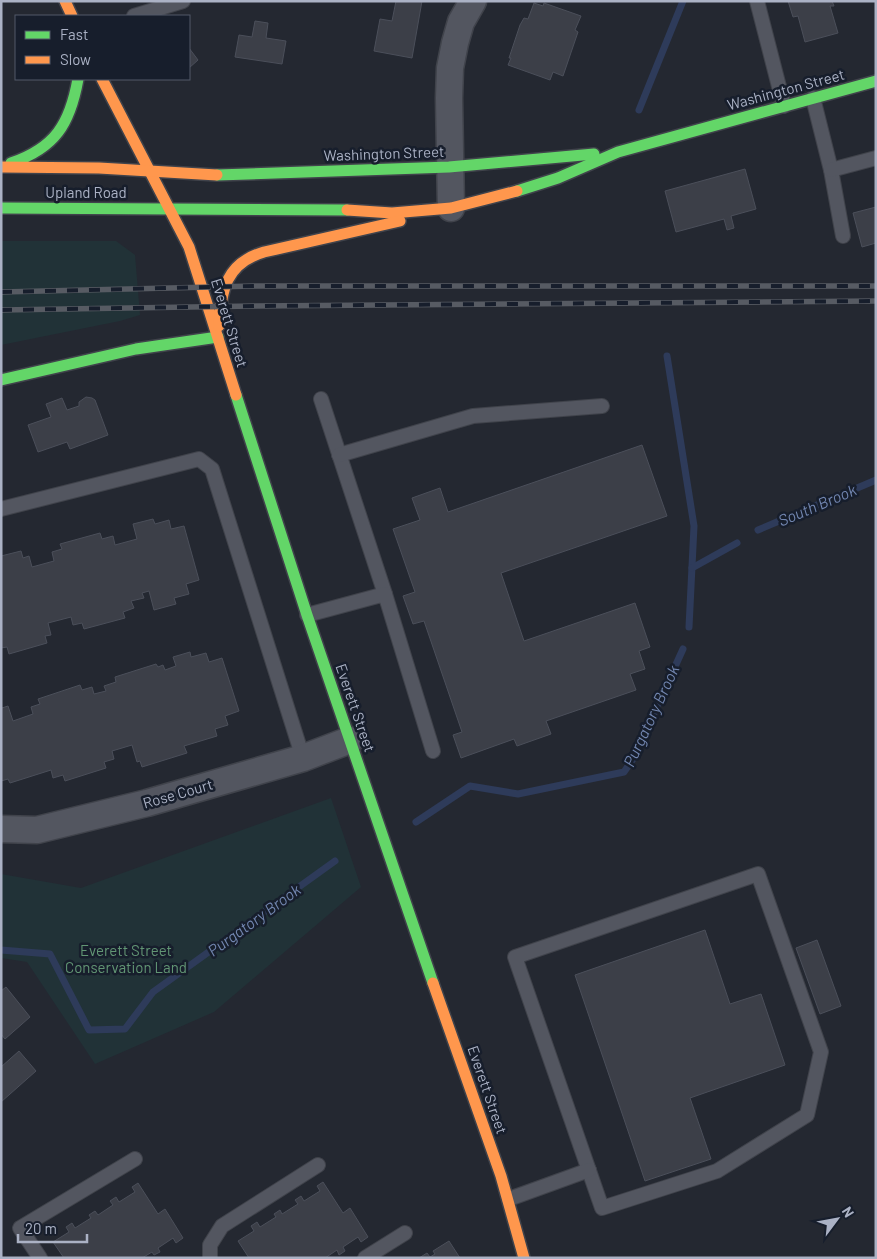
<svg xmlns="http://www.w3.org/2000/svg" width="877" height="1259" viewBox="0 0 877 1259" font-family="Barlow,sans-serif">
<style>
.green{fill:#213237}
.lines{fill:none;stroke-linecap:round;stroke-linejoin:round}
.stream{stroke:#2e3b5a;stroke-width:7}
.building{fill:#3c3f48;stroke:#4b4f5a}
.lane-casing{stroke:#40434b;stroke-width:16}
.street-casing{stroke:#40434b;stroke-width:29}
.fast-casing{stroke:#40434b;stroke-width:14}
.slow-casing{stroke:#40434b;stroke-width:14}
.lane{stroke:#535660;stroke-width:14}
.street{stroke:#535660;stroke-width:26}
.fast{stroke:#63d668;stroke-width:11}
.slow{stroke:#ff974d;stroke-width:11}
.rail-casing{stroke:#575b63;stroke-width:5.5}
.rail{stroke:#171e2c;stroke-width:4;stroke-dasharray:11;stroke-linecap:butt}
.labels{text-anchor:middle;stroke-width:5;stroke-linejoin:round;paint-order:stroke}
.street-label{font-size:15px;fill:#abb2c5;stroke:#171e2c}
.park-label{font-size:15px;fill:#629674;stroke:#171e2c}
.water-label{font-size:16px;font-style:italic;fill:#7286b0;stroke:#171e2c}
</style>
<rect width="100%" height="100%" fill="#242831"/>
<g class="green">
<polygon points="1,241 116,241 135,255 140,315 120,321 1,345"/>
<polygon points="331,798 361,887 214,1012 95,1064 27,962 1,958 1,874 81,888"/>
</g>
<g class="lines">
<g class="stream">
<polyline points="639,110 683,1"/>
<polyline points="667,356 694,526 689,627"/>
<polyline points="758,530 876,480"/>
<polyline points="692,568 737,543"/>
<polyline points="416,822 470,786 518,794 624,772 633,759 683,649"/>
<polyline points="1,950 50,954 89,1030 125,1029 153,992 335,861"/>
</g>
</g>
<g class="building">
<polygon points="396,1 422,1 412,58 374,51 380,19 392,21"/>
<polygon points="788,1 832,1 834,6 830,6 838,33 805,42 798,16 793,17"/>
<polygon points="534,3 543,6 544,3 581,16 575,30 578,32 563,76 553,72 550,80 508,65 511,58 509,58 520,25 524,18 528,19"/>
<polygon points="255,21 268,23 266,38 286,41 282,64 235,57 239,35 252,37"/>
<polygon points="189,48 198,60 189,68"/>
<polygon points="745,169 756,209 731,216 734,228 727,230 724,219 676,232 665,191"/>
<polygon points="876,207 876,243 862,247 853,213"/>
<polygon points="86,397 92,398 95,400 108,435 70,449 67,442 38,452 28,425 51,417 46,404 62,398 67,410 79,406 79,402"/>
<polygon points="642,445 667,516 501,573 524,641 635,603 650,647 639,651 645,669 630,674 636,690 546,721 551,734 517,746 514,739 461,758 453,735 462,732 424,621 413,624 403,596 415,592 393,529 420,520 412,498 440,488 448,512"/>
<polygon points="153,519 155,524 169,520 171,529 184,526 199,580 186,584 189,594 174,598 176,604 154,610 149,591 142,593 144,598 131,601 134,608 123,612 125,618 84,629 82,623 73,625 71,617 48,623 51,635 45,636 47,643 9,654 7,647 1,648 1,556 21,551 23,558 29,556 32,567 54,561 52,552 62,549 60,544 100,533 102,539 113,536 115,545 137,539 133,524"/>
<polygon points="190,652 191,657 206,653 209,662 222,658 239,711 225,716 228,725 215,729 217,736 184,746 187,753 142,767 140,761 137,762 132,745 112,751 114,759 104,762 106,768 65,781 63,775 53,778 51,770 10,783 8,779 1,781 1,706 2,708 8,706 13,721 33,714 31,707 40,704 38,699 80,685 82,690 92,687 94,694 106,691 104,686 116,682 115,677 156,664 158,667 163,665 165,670 176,666 173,657"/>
<polygon points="705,930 730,1004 761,994 785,1065 690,1098 711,1159 645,1181 575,975"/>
<polygon points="817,940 841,1006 820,1014 796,948"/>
<polygon points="6,987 30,1017 5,1039 1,1034 1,991"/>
<polygon points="19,1051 36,1071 1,1102 1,1067"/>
<polygon points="323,1182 343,1213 350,1208 368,1237 361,1242 358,1237 343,1247 345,1251 339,1255 337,1250 325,1258 249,1258 238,1241 254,1231 251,1226 257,1222 260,1227 276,1217 274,1214 280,1210 282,1214 298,1204 295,1200 301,1196 304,1201 320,1191 317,1186"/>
<polygon points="138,1183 158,1214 165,1209 183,1238 176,1243 173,1238 158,1248 160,1252 154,1255 152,1252 142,1258 64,1258 53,1242 69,1232 66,1227 72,1223 75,1228 91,1218 89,1215 95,1211 98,1215 113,1205 110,1201 116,1197 119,1202 135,1192 132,1187"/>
<polygon points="449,1241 460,1258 419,1258 427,1253 430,1257 435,1254 433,1251"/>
</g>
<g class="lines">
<defs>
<g id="lane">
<polyline points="757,1 784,106"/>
<polyline points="134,16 183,1"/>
<polyline points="813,98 831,170 843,236"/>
<polyline points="831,170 876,158"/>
<polyline points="321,399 385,594"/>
<polyline points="339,455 473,416 602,406"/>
<polyline points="1,509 199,459 212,469 303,758"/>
<polyline points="307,615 385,594 433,751"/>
<polygon points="758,874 821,1052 807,1115 717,1171 602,1208 515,957"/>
<polyline points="509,1199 589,1170"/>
<polyline points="40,1258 20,1228 135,1159"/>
<polyline points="210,1258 210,1245 222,1226 318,1165"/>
<polyline points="365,1258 405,1233"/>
</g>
<g id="street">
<polyline points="451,208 449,98 450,68 455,43 461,22 473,1"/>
<polyline points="1,829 37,830 147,803 303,758 350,740"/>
</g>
<g id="fast">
<path d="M11,163C55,148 70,124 78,79"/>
<polyline points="217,175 449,167 594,154"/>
<polyline points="517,191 558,178 618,152 876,81"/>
<polyline points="1,208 347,210"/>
<polyline points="1,380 136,349 218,337"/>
<polyline points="236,395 307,615 433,983"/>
</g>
<g id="slow">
<polyline points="65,1 72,16"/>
<polyline points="102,79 189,247 236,395"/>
<polyline points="1,167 99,168 217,175"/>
<polyline points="347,210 392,213 451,208 517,191"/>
<path d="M219,326C221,290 226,263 264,252L400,221"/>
<polyline points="433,983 501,1176 524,1258"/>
</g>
</defs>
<use href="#lane" class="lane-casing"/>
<use href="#street" class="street-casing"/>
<use href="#fast" class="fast-casing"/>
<use href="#slow" class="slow-casing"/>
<use href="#lane" class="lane"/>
<use href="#street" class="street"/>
<use href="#fast" class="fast"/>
<use href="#slow" class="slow"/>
<defs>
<g id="rail">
<polyline points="1,292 254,286 876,286"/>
<polyline points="1,310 254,306 876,301"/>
</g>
</defs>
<use href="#rail" class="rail-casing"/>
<use href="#rail" class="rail"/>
</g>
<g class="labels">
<g class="street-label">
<text transform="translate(786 90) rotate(-15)" y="5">Washington Street</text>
<text transform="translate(384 154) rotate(-2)" y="5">Washington Street</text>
<text x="86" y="198">Upland Road</text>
<text transform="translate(229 323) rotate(73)" y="5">Everett Street</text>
<text transform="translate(355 708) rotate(71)" y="5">Everett Street</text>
<text transform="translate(178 794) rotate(-16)" y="5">Rose Court</text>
<text transform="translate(487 1090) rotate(71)" y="5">Everett Street</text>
</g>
<g class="park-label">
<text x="126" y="956">Everett Street<tspan x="126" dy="17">Conservation Land</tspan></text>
</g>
<g class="water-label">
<text transform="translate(817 505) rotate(-23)" y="6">South Brook</text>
<text transform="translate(651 716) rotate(-65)" y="6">Purgatory Brook</text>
<text transform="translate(254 920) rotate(-36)" y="6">Purgatory Brook</text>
</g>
</g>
<rect width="877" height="1259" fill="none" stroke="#abb2c5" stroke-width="5"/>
<rect x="15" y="15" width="175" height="65" fill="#171e2c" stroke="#525969"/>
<rect x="25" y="31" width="25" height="8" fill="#63d668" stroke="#525969"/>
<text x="60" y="40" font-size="15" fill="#abb2c5">Fast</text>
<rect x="25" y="56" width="25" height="8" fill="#ff974d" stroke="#525969"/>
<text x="60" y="65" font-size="15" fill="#abb2c5">Slow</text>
<g transform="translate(837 1219) rotate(58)" stroke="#171e2c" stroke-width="4" paint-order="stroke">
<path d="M0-4L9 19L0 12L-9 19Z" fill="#abb2c5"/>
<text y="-8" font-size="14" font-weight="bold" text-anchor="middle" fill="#abb2c5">N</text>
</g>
<path d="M18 1234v8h69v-8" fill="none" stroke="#abb2c5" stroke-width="2.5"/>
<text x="25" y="1234" font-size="15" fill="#abb2c5" stroke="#171e2c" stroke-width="4" paint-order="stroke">20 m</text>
</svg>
